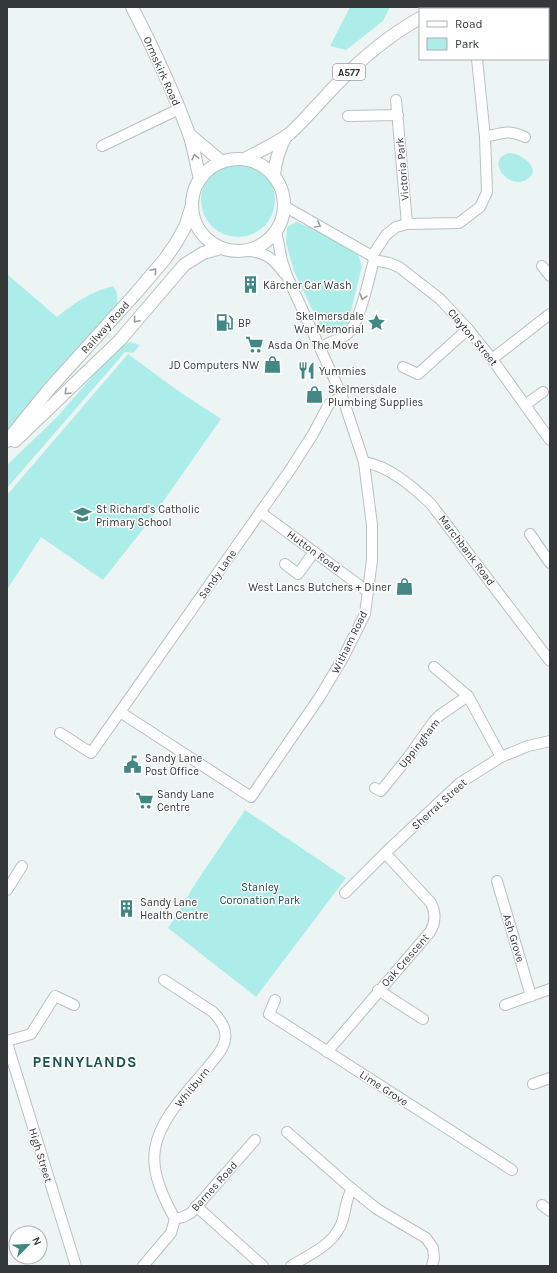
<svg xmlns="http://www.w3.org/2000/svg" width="557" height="1273" viewBox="0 0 557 1273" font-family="Karla,sans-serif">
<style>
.green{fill:#adede9}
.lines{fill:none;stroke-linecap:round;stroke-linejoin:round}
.minor-casing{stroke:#b9c1c0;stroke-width:12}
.major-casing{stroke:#b9c1c0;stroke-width:14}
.minor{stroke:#fff;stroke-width:10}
.major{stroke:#fff;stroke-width:12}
.oneway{stroke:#9a9c9c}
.labels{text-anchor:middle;stroke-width:3;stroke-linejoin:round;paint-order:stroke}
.shield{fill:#fff;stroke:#727474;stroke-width:1}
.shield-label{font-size:10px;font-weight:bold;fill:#353838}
.street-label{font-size:11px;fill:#353838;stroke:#fff}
.poi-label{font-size:11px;fill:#353838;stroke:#fff;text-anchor:start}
.park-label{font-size:11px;fill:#0e504e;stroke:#fff}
.district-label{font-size:15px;font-weight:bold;letter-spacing:1px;fill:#185451;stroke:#fff}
</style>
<rect width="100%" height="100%" fill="#edf5f4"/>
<g class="green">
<polygon points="350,7 390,7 383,21 346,50 330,46"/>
<path d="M509,153C522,153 544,170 526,180C509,190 484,160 509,153Z"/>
<circle cx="238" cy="200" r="37"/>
<polygon points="296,222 321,232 358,255 362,266 348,323 337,332 328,333 322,330 294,271 286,243 287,227"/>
<path d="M7,274L57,317C74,303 92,291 113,286C118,293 118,297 117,305L67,359L7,433Z"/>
<polygon points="130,342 140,345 133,353 125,352 7,488 7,465 58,416 117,348"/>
<polygon points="128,354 180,392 221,419 151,519 103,580 41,537 7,590 7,495"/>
<polygon points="245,810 346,878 256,997 168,928 197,881"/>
</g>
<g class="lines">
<defs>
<g id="minor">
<polyline points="548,48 550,48"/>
<polyline points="396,100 407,224"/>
<polyline points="348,116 398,115"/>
<path d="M485,137C502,133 508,129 525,137"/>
<polyline points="102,146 179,109"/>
<polyline points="284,206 372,256"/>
<path d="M245,250C266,253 271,256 284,273"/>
<polyline points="372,256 386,235 396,227 407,224 459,223 480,207 487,192 485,137 477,59"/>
<polyline points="374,260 389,263 399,267 440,299 468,329 492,359 550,440"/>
<polyline points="542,266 550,276"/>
<path d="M320,347C328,343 338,340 346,335C360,325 369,277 374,260L372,256"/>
<polyline points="492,359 550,314"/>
<polyline points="403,367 418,374 468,329"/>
<polyline points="525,405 543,392"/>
<path d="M364,462C389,466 413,487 431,504L550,661"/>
<polyline points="260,512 367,591"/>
<polyline points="530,534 550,563"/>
<polyline points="285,564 298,574 314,552"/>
<polyline points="434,667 468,696 501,757"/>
<polyline points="120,712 251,797 319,698 343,658 365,614 372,560 372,525 364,462 342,396 287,276 282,261 276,231"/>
<polyline points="60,733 91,753 292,467 313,434 329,404 342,396"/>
<polyline points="375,788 381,791 409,756 434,721 440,715 468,696"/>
<polyline points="497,881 531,996"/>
<polyline points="7,890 22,866"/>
<polyline points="345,893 385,853 460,783 501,757 528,746 550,741"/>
<path d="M164,980L213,1012C220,1019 227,1029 225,1039C224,1050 214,1059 208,1067C188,1091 160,1118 155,1149C151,1173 164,1199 175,1219"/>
<polyline points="378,990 423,1019"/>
<polyline points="275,1000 269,1014 512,1170"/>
<polyline points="505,1005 550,989"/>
<polyline points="7,1041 31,1034 55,996 74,1005"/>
<polyline points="7,1043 76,1266"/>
<path d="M327,1052L430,932C436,922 436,913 431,903L385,853"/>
<polyline points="533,1084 550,1078"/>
<polyline points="287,1132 352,1189 377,1209 426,1238 433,1248 434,1258 432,1266"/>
<polyline points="542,1205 550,1211"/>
<polyline points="196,1206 263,1266"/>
<polyline points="143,1266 171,1233 175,1219 183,1217 191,1213 255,1140"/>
<path d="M291,1266C312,1253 336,1244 343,1219C346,1208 346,1198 352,1189"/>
</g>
<g id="major">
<path d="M132,7C153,48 173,90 189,134C194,148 196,164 200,179"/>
<polyline points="438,9 442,7"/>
<polyline points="190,135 222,162"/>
<path d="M245,159C259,151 275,144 288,135C306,119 322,99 339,82C363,57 390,35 420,18"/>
<circle cx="238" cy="205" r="46"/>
<path d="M274,176C275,161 279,149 286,136"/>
<polyline points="7,441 50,388 136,293 165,259 176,243 185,227 192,205"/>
<polyline points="15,441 120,340 184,265 203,253 221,248"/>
</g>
</defs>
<use href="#minor" class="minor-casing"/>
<use href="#major" class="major-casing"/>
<use href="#minor" class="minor"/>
<use href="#major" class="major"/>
</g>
<defs><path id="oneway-chevron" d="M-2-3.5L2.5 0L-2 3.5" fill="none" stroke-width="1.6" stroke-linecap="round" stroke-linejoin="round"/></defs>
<g class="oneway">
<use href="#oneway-chevron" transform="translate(195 157) rotate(-104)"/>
<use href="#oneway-chevron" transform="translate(318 225) rotate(30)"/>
<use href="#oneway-chevron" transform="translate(154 271) rotate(-50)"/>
<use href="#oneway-chevron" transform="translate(363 297) rotate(106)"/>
<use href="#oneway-chevron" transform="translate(136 320) rotate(131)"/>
<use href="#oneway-chevron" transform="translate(67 392) rotate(136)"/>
</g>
<defs>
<symbol id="building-bare" viewBox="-9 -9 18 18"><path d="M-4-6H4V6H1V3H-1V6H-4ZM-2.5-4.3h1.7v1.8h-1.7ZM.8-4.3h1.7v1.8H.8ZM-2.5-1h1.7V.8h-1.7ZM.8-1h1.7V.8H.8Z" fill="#418885" stroke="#fff" stroke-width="2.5" paint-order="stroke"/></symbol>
<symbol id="sight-bare" viewBox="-9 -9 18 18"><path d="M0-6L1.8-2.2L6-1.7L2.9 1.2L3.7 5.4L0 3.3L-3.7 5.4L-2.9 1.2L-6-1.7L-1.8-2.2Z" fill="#418885" stroke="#fff" stroke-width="2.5" paint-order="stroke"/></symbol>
<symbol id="fuel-bare" viewBox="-9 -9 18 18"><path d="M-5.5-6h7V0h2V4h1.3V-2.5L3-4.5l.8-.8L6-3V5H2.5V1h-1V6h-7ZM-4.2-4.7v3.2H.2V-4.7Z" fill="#418885" stroke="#fff" stroke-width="2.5" paint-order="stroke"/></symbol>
<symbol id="supermarket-bare" viewBox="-9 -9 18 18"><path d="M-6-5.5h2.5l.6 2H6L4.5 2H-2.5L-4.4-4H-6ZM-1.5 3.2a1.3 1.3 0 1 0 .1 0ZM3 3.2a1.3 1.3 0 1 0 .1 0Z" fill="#418885" stroke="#fff" stroke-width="2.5" paint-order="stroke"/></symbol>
<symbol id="shop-bare" viewBox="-9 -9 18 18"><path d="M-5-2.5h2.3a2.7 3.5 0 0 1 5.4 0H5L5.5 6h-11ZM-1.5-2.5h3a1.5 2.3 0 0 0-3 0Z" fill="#418885" stroke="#fff" stroke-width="2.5" paint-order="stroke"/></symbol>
<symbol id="restaurant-bare" viewBox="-9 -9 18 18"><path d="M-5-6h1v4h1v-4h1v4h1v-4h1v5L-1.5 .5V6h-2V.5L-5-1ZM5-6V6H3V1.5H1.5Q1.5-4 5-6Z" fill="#418885" stroke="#fff" stroke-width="2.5" paint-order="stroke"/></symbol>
<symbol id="school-bare" viewBox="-9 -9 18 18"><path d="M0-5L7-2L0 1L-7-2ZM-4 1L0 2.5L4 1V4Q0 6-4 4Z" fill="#418885" stroke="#fff" stroke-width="2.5" paint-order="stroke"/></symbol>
<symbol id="civic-bare" viewBox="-9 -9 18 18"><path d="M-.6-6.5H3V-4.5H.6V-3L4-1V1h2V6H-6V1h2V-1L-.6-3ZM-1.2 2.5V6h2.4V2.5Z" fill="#418885" stroke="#fff" stroke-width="2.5" paint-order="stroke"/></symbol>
</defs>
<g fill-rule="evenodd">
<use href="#building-bare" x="238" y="272" width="25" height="25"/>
<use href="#sight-bare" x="364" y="310" width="25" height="25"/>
<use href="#fuel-bare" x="212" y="310" width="25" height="25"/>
<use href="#supermarket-bare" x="242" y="332" width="25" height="25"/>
<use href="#shop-bare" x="260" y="352" width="25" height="25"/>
<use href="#restaurant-bare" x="294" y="358" width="25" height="25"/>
<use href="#shop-bare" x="302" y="382" width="25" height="25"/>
<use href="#school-bare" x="70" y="502" width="25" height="25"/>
<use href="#shop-bare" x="392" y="574" width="25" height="25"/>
<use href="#civic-bare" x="120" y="752" width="25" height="25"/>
<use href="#supermarket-bare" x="132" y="788" width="25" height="25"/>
<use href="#building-bare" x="114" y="896" width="25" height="25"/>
</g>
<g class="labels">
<rect class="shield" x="333" y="64" width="32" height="16" rx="3"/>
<g class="shield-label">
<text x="349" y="76">A577</text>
</g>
<g class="street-label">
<text transform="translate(162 71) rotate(66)" y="4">Ormskirk Road</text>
<text transform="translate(402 169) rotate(-95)" y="4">Victoria Park</text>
<text transform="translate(105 327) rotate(-48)" y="4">Railway Road</text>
<text transform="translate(473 337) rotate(50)" y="4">Clayton Street</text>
<text transform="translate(467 550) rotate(53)" y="4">Marchbank Road</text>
<text transform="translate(314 551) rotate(36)" y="4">Hutton Road</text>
<text transform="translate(217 574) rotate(-55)" y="4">Sandy Lane</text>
<text transform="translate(349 642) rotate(-64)" y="4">Witham Road</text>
<text transform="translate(419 743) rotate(-52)" y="4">Uppingham</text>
<text transform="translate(439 804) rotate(-42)" y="4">Sherrat Street</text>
<text transform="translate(514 938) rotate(73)" y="4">Ash Grove</text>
<text transform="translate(405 960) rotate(-49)" y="4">Oak Crescent</text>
<text transform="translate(192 1087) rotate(-51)" y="4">Whitburn</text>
<text transform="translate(384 1088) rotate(33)" y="4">Lime Grove</text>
<text transform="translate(41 1155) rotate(73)" y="4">High Street</text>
<text transform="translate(214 1186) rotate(-48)" y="4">Barnes Road</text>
</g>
<g class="poi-label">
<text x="263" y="289">Kärcher Car Wash</text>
<text x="364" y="320" text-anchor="end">Skelmersdale<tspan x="364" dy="13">War Memorial</tspan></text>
<text x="238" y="327">BP</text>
<text x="268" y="349">Asda On The Move</text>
<text x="259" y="369" text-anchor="end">JD Computers NW</text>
<text x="319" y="375">Yummies</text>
<text x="328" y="393">Skelmersdale<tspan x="328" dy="13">Plumbing Supplies</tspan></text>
<text x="96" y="513">St Richard's Catholic<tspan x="96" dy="13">Primary School</tspan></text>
<text x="391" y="591" text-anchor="end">West Lancs Butchers + Diner</text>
<text x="145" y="762">Sandy Lane<tspan x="145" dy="13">Post Office</tspan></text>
<text x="157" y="798">Sandy Lane<tspan x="157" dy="13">Centre</tspan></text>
<text x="140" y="906">Sandy Lane<tspan x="140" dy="13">Health Centre</tspan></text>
</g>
<g class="park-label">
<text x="260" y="891">Stanley<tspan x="260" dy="13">Coronation Park</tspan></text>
</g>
<g class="district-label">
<text x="85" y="1067">PENNYLANDS</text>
</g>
</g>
<rect width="557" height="1273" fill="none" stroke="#353838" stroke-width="16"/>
<rect x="419" y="8" width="130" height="52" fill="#ffffff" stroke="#aeafaf"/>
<rect x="427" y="21" width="20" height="6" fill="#ffffff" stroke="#aeafaf"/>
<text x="455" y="28" font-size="12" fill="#353838">Road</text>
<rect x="427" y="38" width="20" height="12" fill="#adede9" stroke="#aeafaf"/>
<text x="455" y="48" font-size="12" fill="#353838">Park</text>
<g transform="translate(28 1245) rotate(66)"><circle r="19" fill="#ffffff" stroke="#aeafaf"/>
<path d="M0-3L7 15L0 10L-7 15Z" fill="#418885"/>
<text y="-6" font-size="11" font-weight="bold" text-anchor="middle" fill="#353838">N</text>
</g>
</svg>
